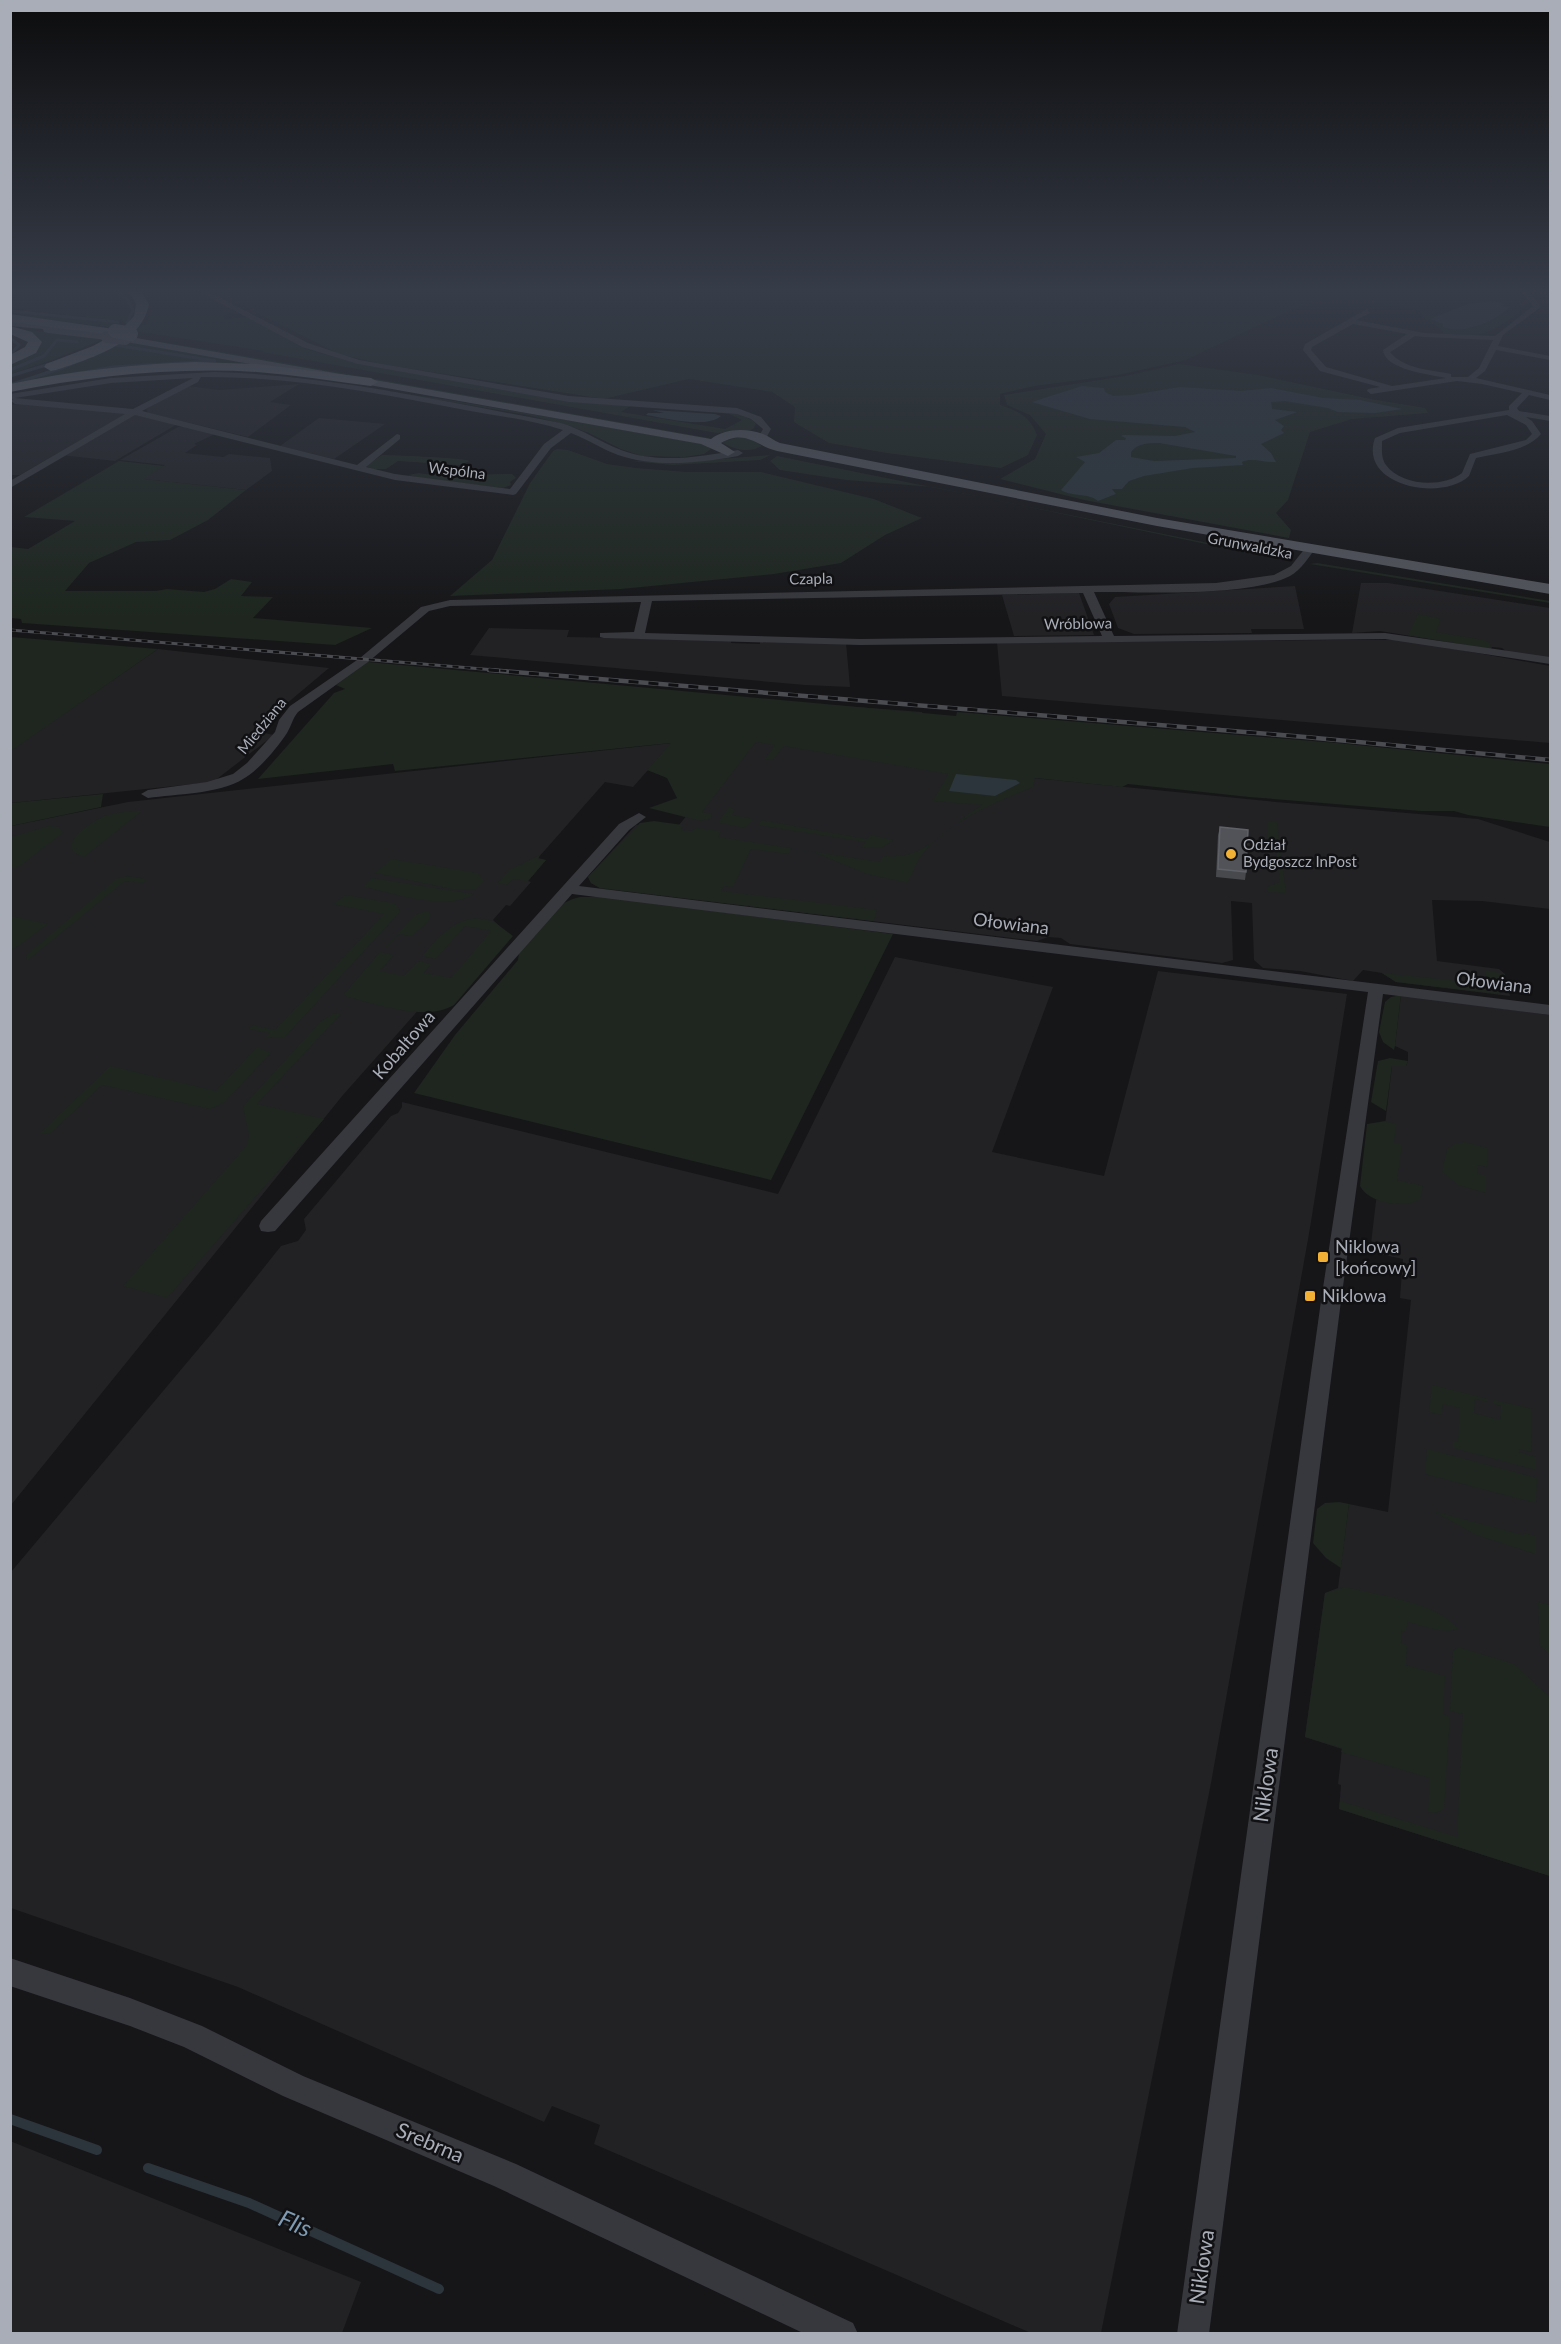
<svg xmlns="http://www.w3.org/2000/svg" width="1561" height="2344" viewBox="0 0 1561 2344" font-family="Lato,sans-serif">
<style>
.built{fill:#222225}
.green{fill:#1e261f}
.water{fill:#2c353c;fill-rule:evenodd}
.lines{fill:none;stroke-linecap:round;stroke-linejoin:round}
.stream-far1{stroke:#2c353c;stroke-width:3}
.stream{stroke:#2c353c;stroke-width:10}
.street{fill:#37383d;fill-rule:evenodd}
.primary{fill:#53555c;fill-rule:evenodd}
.highway{fill:#63666e;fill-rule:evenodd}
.rail-far1-casing{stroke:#4a4c52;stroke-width:3}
.rail-casing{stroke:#4a4c52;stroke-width:4.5}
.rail-far1{stroke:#111113;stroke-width:2;stroke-dasharray:6;stroke-linecap:butt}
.rail{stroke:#111113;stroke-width:3;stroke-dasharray:10;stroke-linecap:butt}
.primary-bridge{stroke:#53555c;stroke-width:12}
.highway-bridge{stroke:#63666e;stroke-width:14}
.wall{fill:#47494d}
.building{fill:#525359;stroke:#5f6168;stroke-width:1.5}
.poi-dot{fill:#f2b134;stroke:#111113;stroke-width:2}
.labels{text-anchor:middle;stroke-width:5;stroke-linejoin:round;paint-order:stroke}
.far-street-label{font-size:15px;fill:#a8adb8;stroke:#111113}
.far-poi-label{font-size:15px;fill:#a8adb8;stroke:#111113;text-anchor:start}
.street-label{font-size:18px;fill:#a8adb8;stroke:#111113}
.poi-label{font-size:18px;fill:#a8adb8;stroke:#111113;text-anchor:start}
.near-street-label{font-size:21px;fill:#a8adb8;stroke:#111113}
.near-water-label{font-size:24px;font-style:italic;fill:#7f9bb3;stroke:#111113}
</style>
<rect width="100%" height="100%" fill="#161618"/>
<g class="built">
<polygon points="299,384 270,402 291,405 248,437 148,413 146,409 188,386 219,390"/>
<polygon points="21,404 128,413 20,475 11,475 10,405"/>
<polygon points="134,412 179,423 115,461 61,455"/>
<polygon points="319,418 385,424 334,459 280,446"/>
<polygon points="189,426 217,433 194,444 197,445 185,453 223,457 229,454 270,458 272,471 246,490 142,479 165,465 120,460 178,427"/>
<polygon points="1361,583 1388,583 1550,608 1550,659 1507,652 1502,648 1492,647 1491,649 1380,631 1352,633"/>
<polygon points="1295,586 1304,629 1251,629 1252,633 1134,634 1118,628 1109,604 1115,597"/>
<polygon points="1079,593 1094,635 1014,636 1002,595"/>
<polygon points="489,628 569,630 567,637 731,640 731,643 760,644 760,640 846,643 850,687 805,685 470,655"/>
<polygon points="1330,640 1405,640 1550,666 1550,743 1002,696 997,643"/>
<polygon points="158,649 329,668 254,731 274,735 213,782 11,803 11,750"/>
<polygon points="779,701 922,712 942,769 1276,802 1478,819 1550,842 1550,909 1482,901 1432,900 1437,961 1499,969 1505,974 1510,996 1396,982 1382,973 1363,970 1353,981 1300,971 1263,968 1254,960 1252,903 1231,901 1233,960 1222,963 1070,944 1061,938 1048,937 1037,941 600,888 591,883 588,877 636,825 675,830"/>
<polygon points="672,743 633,787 605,782 538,858 546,860 528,881 531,882 510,906 506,905 493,920 508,934 422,1006 343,1095 11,1505 11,826 128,802"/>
<polygon points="895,957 1053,987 992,1152 1104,1176 1158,971 1347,994 1310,1228 1211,1783 1101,2333 1031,2333 594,2144 600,2125 552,2106 544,2122 238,1987 11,1908 11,1572 216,1328 281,1246 298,1241 306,1230 304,1219 391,1116 398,1113 402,1107 402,1102 778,1194"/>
<polygon points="1401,995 1550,1015 1550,1876 1339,1809 1341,1785 1338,1784 1342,1749 1305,1737 1325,1593 1338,1588 1349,1504 1388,1512 1411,1300 1400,1298 1403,1259 1370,1252 1392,1066 1406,1066 1408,1061 1408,1052 1395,1046"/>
<polygon points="10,2141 361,2282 342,2333 11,2333"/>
</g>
<g class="green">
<polygon points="11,291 127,291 137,305 134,316 128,324 121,321 11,308"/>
<path d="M143,291H194L236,312L223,316L225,319L248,317L305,349L364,365L549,397L630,406L621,412L725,429L742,420L727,413L640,408L738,414L752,420L756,424L753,429L749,431L717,433L262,352L264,351L134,331L142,325H146C153,311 154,303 143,291Z"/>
<path d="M213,291H1514L1525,306C1520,314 1492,332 1482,334C1470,336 1457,334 1444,334C1437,323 1427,324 1420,312L1414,309L1355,299L1313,302L1278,316L1186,360L1118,375L1035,386L1000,394V405C1018,411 1030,416 1037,435L1028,455L1001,468L887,453L829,443L794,422L795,407L772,392L689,379L604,399L381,364L339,354Z"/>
<polygon points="11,310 118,322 122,326 119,328 11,316"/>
<polygon points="28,330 104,339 55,359 11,374 11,364 36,349 24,332"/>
<polygon points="128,337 207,349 709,438 708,439"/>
<polygon points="116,342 136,343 289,369 203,365 11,386 10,383 65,365"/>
<polygon points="1179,364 1258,375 1371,399 1425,408 1428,413 1352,419 1310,432 1288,500 1276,513 1291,530 1289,538 1084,500 1000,479 1035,459 1046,434 1030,415 1007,405 1004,395 1125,376"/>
<polygon points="397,393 444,399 705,444 711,449 704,454 684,457 642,456 621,449 589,433 567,425 528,415"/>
<path d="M740,437L753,440L762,446C748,454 734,449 721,442Z"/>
<polygon points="557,449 568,450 607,464 636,468 687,472 761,472 874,499 922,518 885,535 841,563 774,574 621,589 450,596 492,560 530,483 553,451"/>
<path d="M382,455C393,455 466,458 470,461L459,465L398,461L386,469H372L366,466Z"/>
<polygon points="771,455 760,460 673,465 630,461 682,462"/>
<polygon points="777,456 1253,552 1249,553 933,487 846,480 780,470 770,461"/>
<polygon points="119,461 164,466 144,479 246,490 208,520 170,540 136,542 89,563 65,591 156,591 167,589 204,592 215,589 231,579 252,582 241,596 273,597 253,618 372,628 335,645 22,623 21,619 11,618 11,547 28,549 75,521 24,517"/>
<path d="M419,473C449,479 481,473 512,474L516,478L510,482L511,485L503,488L423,479L408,475Z"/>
<polygon points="1317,563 1550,601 1550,603 1310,564"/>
<polygon points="1418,614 1441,619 1436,632 1484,640 1490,643 1491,649 1408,635"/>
<polygon points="11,637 158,649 11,751"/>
<path d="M367,662L956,716L957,712L1337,743L1550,764V827L1468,815L1454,811H1421L1249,797L1128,784L1122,787L1035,778L1033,787C994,803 945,822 920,858C915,865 912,875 908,883L867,874L813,852L791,848L789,854L751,849L733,887L724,886L721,891L877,910L874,921L600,888L591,883L588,877L640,823L654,821L683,825L681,830L691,831L697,828L721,831L718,837L880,862L883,856C929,861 947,824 983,805L933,801L948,774L784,746L773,760L765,759L775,745L756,742L702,812L711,814L712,818L701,821L649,808L677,798L667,778L647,770L671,743L395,771L393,764L258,779L334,693L345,689L336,685Z"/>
<polygon points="103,794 101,807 11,826 11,803"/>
<polygon points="729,807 735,810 732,815 754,819 745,828 720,823 720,819"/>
<path d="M142,811L84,857C52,848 89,822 105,816C117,812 130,811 142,811Z"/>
<polygon points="761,820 866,839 871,835 894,840 881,848 862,847 865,842 758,825"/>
<polygon points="1268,821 1277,822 1286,893 1268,892 1267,887 1280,882 1276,847 1268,846"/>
<polygon points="49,826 59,827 63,833 20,866 11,869 11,837"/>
<polygon points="540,855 538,859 546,860 528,881 513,879 507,885 498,883 509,870"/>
<polygon points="391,859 478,873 484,881 476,889 452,889 375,873"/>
<polygon points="127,876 147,879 143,883 125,881 27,961 26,955 116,879"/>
<path d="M371,878L474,894C447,912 394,893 364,887Z"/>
<polygon points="346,895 392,903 397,905 400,912 284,1038 266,1037 270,1033 249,1029 252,1025 275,1030 384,914 333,904"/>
<path d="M580,897H604L893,934L771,1180L414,1093L455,1035L518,960L519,952C536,931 553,902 580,897Z"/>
<polygon points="423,912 429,912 431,915 428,922 412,936 399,934 386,948 384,948 415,915"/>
<polygon points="11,916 48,924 20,945 11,950"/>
<path d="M475,918L493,921L513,936L454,1005C426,1022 377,1004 347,997L344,994L380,952L394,955L380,971L404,976L418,961L431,964L424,973L451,978L491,931L465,926L436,959L422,956C438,938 450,922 475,918Z"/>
<polygon points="1485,970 1505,974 1503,991 1499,994 1396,982 1382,973 1487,984"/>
<polygon points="1401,995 1395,1046 1394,1050 1383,1042 1379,1032 1385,1002 1391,997"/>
<polygon points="342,1013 257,1104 324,1119 167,1298 123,1286 247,1145 249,1135 243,1107 246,1103 320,1022 333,1014"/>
<polygon points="257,1047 271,1053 225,1102 210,1109 102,1085 51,1133 40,1133 110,1066 216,1091"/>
<polygon points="1390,1058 1408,1061 1406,1066 1392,1066 1386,1111 1371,1102 1378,1061"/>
<path d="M1385,1121L1396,1124L1394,1143L1402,1144L1397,1180L1423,1186L1420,1200C1402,1208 1370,1204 1360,1186L1367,1124Z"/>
<polygon points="1465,1142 1488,1148 1487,1167 1478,1165 1477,1173 1486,1176 1486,1193 1458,1185 1442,1172 1447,1149 1455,1144"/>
<polygon points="1432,1385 1488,1399 1488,1402 1475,1399 1474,1413 1500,1420 1501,1406 1494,1404 1494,1400 1532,1409 1531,1452 1520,1449 1519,1452 1536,1457 1536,1470 1453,1448 1453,1441 1458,1442 1460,1408 1443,1404 1442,1415 1429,1412"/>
<polygon points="1427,1449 1537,1478 1536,1503 1425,1474"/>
<polygon points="1339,1502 1349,1504 1341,1568 1326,1558 1313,1543 1317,1509 1325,1503"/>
<polygon points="1433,1511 1523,1535 1524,1533 1536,1536 1536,1554 1476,1535"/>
<path d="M1345,1587C1380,1596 1433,1601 1458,1628C1446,1636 1422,1625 1408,1622L1406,1631H1402L1401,1643L1407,1645L1406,1665L1445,1676L1443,1714L1450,1717L1444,1809L1437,1813L1428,1812L1430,1778L1341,1752L1342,1748L1305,1737L1325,1593Z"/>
<polygon points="1538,1602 1550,1605 1550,1655 1540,1646"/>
<polygon points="1458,1647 1514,1664 1550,1697 1550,1876 1339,1809 1340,1801 1457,1837 1463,1714 1450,1711 1453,1651"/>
</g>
<g class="water">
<path d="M1495,301L1505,304L1501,306L1509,307C1496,322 1461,335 1443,327V324L1430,319L1468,304Z"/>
<path d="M1082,386L1104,388L1105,392L1113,396L1132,395L1180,387L1241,391L1271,388L1323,398L1360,400L1402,409L1375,413L1338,412L1328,408L1285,401L1271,402L1272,409L1297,412L1275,420L1284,426L1281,430L1284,433L1261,444L1271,453L1276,462C1264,463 1252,457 1242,462L1243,465L1193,468L1144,476L1129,481L1122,489H1112L1116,494L1098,501C1089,493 1072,497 1061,490L1085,462L1076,457L1099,453L1116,440H1125L1126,438L1121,436L1124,435L1175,436L1195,432L1185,427L1090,419L1032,402ZM1159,443L1236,456V458L1154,461L1131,457V452C1138,443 1148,443 1159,443Z"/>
<path d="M652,410L715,414L721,416C706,429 665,418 646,415L648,413H664Z"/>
<polygon points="956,774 1016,780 1020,783 995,796 949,791"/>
</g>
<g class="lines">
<g class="stream-far1">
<polyline points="116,291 127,299 133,310 127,323"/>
<polyline points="10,311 118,322"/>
<polyline points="10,338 19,345 10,355"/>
<polygon points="115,345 215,361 114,367 10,385 65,367"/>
<polyline points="10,370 44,356 57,340 77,342"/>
<polyline points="10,376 53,363"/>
</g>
<g class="stream">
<polyline points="10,2119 97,2150"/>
<polyline points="148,2168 249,2203 439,2289"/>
</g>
<g class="street">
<polygon points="198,291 207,291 308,343 359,360 569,396 737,408 761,417 771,429 765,440 762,441 758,438 763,429 751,419 737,414 569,402 358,364 302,347"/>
<path d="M1522,291H1529L1541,307L1503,335L1498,346L1550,356V360L1496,350L1485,371L1476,378L1550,395V400L1529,395L1517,408L1519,411L1550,416V421L1526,417L1532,421L1541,434C1527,451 1498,453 1476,458L1469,476C1442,502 1358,486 1375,438L1398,428L1509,410V406L1522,393L1482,384L1457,381L1371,394L1367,391L1368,389L1380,387L1320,371L1303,350L1305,344L1367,309L1370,313L1356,320L1424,333L1495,336L1533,306ZM1353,324L1407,334L1383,350C1385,370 1429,374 1446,378L1392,386L1326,367L1311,350L1312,347ZM1415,336L1424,337L1493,340L1479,368L1468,377H1451V374C1432,370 1403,369 1390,352L1392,351ZM1507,415L1526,425L1532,434L1526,440L1470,454L1462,473C1443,488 1401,486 1386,465C1381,458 1382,450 1382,441L1400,433Z"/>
<path d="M214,372C331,375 446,402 561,423C582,429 600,442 621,450C658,464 700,457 738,450L743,453L738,456C698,463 657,468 618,455C602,449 587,439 571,433L551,448L516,494L513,495L395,480L135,415L10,488V481L125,414L15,404L11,401L13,399H10V394L111,378ZM201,377C290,376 378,393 465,410C497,416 532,420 563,430L544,444L510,489L395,474L366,467L400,439V435L397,434L357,465L142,411L198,382ZM193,378L133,409L15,398L111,383Z"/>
<path d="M1310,546L1315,549C1308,558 1301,570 1290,576C1249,597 1143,592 1094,592L1114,636L1385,633L1550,657V664L1385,639L860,645L604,638L600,637V633L634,632L641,602L450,606L429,611L368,662L298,712C292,719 291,728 285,736C275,750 259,770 243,779C219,794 176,794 148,798L141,794L148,790L207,782L233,774L247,763L275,732L279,720L290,706L360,658L421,607L450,600L1216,583L1274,575L1291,566L1306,547ZM1083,593L1102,636L860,639L645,633L652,601Z"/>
<polygon points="639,813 646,817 629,830 579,886 1550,1005 1550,1015 1383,994 1341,1301 1209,2334 1177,2334 1321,1301 1368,992 572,894 275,1231 268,1232 261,1231 259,1226 261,1221 619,824"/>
<polygon points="10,1958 130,1998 202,2026 303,2076 516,2164 853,2323 858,2334 805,2334 494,2186 283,2096 184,2047 130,2026 10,1986"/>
</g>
<g class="primary">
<polygon points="10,320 67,324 71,325 71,329 107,334 113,337 107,340 48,333 44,332 43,329 10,326"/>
<path d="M125,336L711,439C725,428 746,428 763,434C769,436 774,441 780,443L1157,518L1550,584V594L1157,526L777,451C756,446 746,429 721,443L735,452L728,456L701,444L121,341V337Z"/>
</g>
<g class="highway">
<path d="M129,291H141L149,304C142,344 89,359 56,370L51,371L44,367L46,364L93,346L113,335L10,322V314L121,330L134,316L136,304Z"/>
<polygon points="10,326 32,332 42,342 36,353 10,365 10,355 25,347 28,342 10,334"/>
<path d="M195,362L257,364L371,378L378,382L371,386C333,381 295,375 257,372C174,367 92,376 10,392V384C72,371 133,364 195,362Z"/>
</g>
<defs>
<polyline id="rail-far1" points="10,630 507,671"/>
<polyline id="rail" points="489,670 1305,737 1550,760"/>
</defs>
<use href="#rail-far1" class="rail-far1-casing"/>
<use href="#rail" class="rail-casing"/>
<use href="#rail-far1" class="rail-far1"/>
<use href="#rail" class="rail"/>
<polyline class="primary-bridge" points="107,337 125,339"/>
<polyline class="highway-bridge" points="115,331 131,334"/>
</g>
<polygon class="wall" points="1220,827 1246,872 1245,880 1216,877 1218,835"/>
<polygon class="building" points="1220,827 1248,830 1246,872 1218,869"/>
<linearGradient id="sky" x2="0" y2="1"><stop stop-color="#0c0c0d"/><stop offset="0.47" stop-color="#363c48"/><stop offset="1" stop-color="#363c48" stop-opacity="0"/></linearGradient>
<rect width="1561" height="619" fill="url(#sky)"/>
<g class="poi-dot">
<circle cx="1231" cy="854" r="6"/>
<rect x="1317" y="1251" width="12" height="12" rx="3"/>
<rect x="1304" y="1290" width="12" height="12" rx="3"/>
</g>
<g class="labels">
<g class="far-street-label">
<text transform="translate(457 471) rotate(7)" y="5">Wspólna</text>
<text transform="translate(1250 546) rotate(11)" y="5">Grunwaldzka</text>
<text transform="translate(811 579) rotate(-1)" y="5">Czapla</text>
<text transform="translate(1078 624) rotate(-1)" y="5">Wróblowa</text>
<text transform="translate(262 726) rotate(-51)" y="5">Miedziana</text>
</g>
<g class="far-poi-label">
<text x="1243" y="850">Odział<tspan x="1243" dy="17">Bydgoszcz InPost</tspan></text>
</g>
<g class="street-label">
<text transform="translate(1011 924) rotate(7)" y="6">Ołowiana</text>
<text transform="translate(1494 983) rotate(7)" y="6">Ołowiana</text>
<text transform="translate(404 1045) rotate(-49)" y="6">Kobaltowa</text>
</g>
<g class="poi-label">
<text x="1335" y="1253">Niklowa<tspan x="1335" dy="21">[końcowy]</tspan></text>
<text x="1322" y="1302">Niklowa</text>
</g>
<g class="near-street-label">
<text transform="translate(1266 1785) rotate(-82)" y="7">Niklowa</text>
<text transform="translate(430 2143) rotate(23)" y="7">Srebrna</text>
<text transform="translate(1202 2267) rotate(-82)" y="7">Niklowa</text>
</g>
<g class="near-water-label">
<text transform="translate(295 2224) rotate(24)" y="8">Flis</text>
</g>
</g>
<rect width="1561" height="2344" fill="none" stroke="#a8adb8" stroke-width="24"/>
</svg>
